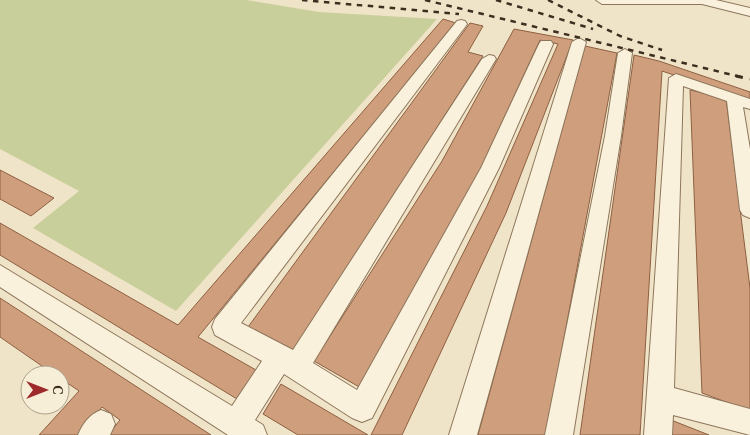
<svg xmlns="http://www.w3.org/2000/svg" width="750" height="435" viewBox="0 0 750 435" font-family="Spectral,serif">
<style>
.green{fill:#c9cf9b}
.building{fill:#cf9f7d;stroke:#8d5f41}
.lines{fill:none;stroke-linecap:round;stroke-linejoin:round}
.minor-casing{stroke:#8d765c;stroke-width:2}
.minor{fill:#faf1dc;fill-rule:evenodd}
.rail-far1{stroke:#3d2e20;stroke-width:2.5;stroke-dasharray:5.5 5.5;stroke-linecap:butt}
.rail{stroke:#3d2e20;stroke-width:3;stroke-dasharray:7 7;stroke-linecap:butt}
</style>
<rect width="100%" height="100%" fill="#f0e4c8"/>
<polygon class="green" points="0,0 247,0 319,12 437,19 176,311 33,228 79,191 0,149"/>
<g class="building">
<polygon points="443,19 456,23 198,337 256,370 237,399 0,255 0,223 178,325"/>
<polygon points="470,23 483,26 468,52 483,56 293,351 248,327"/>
<polygon points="514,29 573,40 506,213 402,435 371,435 487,206 558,44 540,40 478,174 361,388 314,361 442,161"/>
<polygon points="585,46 617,53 546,435 478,435"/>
<polygon points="634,55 659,61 750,92 750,101 662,71 640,435 580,435"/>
<polygon points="690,90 726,98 750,288 750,411 702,393"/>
<polygon points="0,170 54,198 31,216 0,199"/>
<polygon points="0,298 211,435 108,435 120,420 102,407 78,435 39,435 79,391 60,378 60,375 55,375 0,337"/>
<polygon points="281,384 368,435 298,435 263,414"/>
<polygon points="671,420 709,435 671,435"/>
</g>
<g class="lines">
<defs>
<g id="minor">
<polygon points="596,0 716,0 750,8 750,16 702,4 602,4"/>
<polygon points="461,20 465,21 467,24 465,27 241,323 293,350 482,59 489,55 494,56 496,59 313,363 357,390 481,168 539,44 541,41 551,41 553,44 499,168 372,418 362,422 352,418 284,374 255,420 263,425 267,435 228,435 0,287 0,265 232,406 262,361 215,335 212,327 215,319 457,21"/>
<polygon points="579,38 586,42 477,435 449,435 572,42"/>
<polygon points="625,49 632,53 621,136 573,435 545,435 605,136 618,53"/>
<polygon points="676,74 750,99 750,109 743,107 750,149 750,218 743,215 740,210 727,101 683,86 674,388 750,409 750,435 673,415 672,435 644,435 669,78"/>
<path d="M101,410L111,414L115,424L110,435H78C83,423 89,415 101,410Z"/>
</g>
</defs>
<use href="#minor" class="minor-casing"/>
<use href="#minor" class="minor"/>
<g class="rail-far1">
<polyline points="302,0 459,14"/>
<polyline points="425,0 741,77"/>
<polyline points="496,0 593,29"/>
<polyline points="548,0 620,36 662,50"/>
</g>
<polyline class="rail" points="736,76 750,79"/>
</g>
<g transform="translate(45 390) rotate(90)"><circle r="24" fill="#f7eed8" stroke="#ada18e"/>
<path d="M0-4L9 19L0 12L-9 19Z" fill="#9e2a2b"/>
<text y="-8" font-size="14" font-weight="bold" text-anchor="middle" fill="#3d2e20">С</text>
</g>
</svg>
